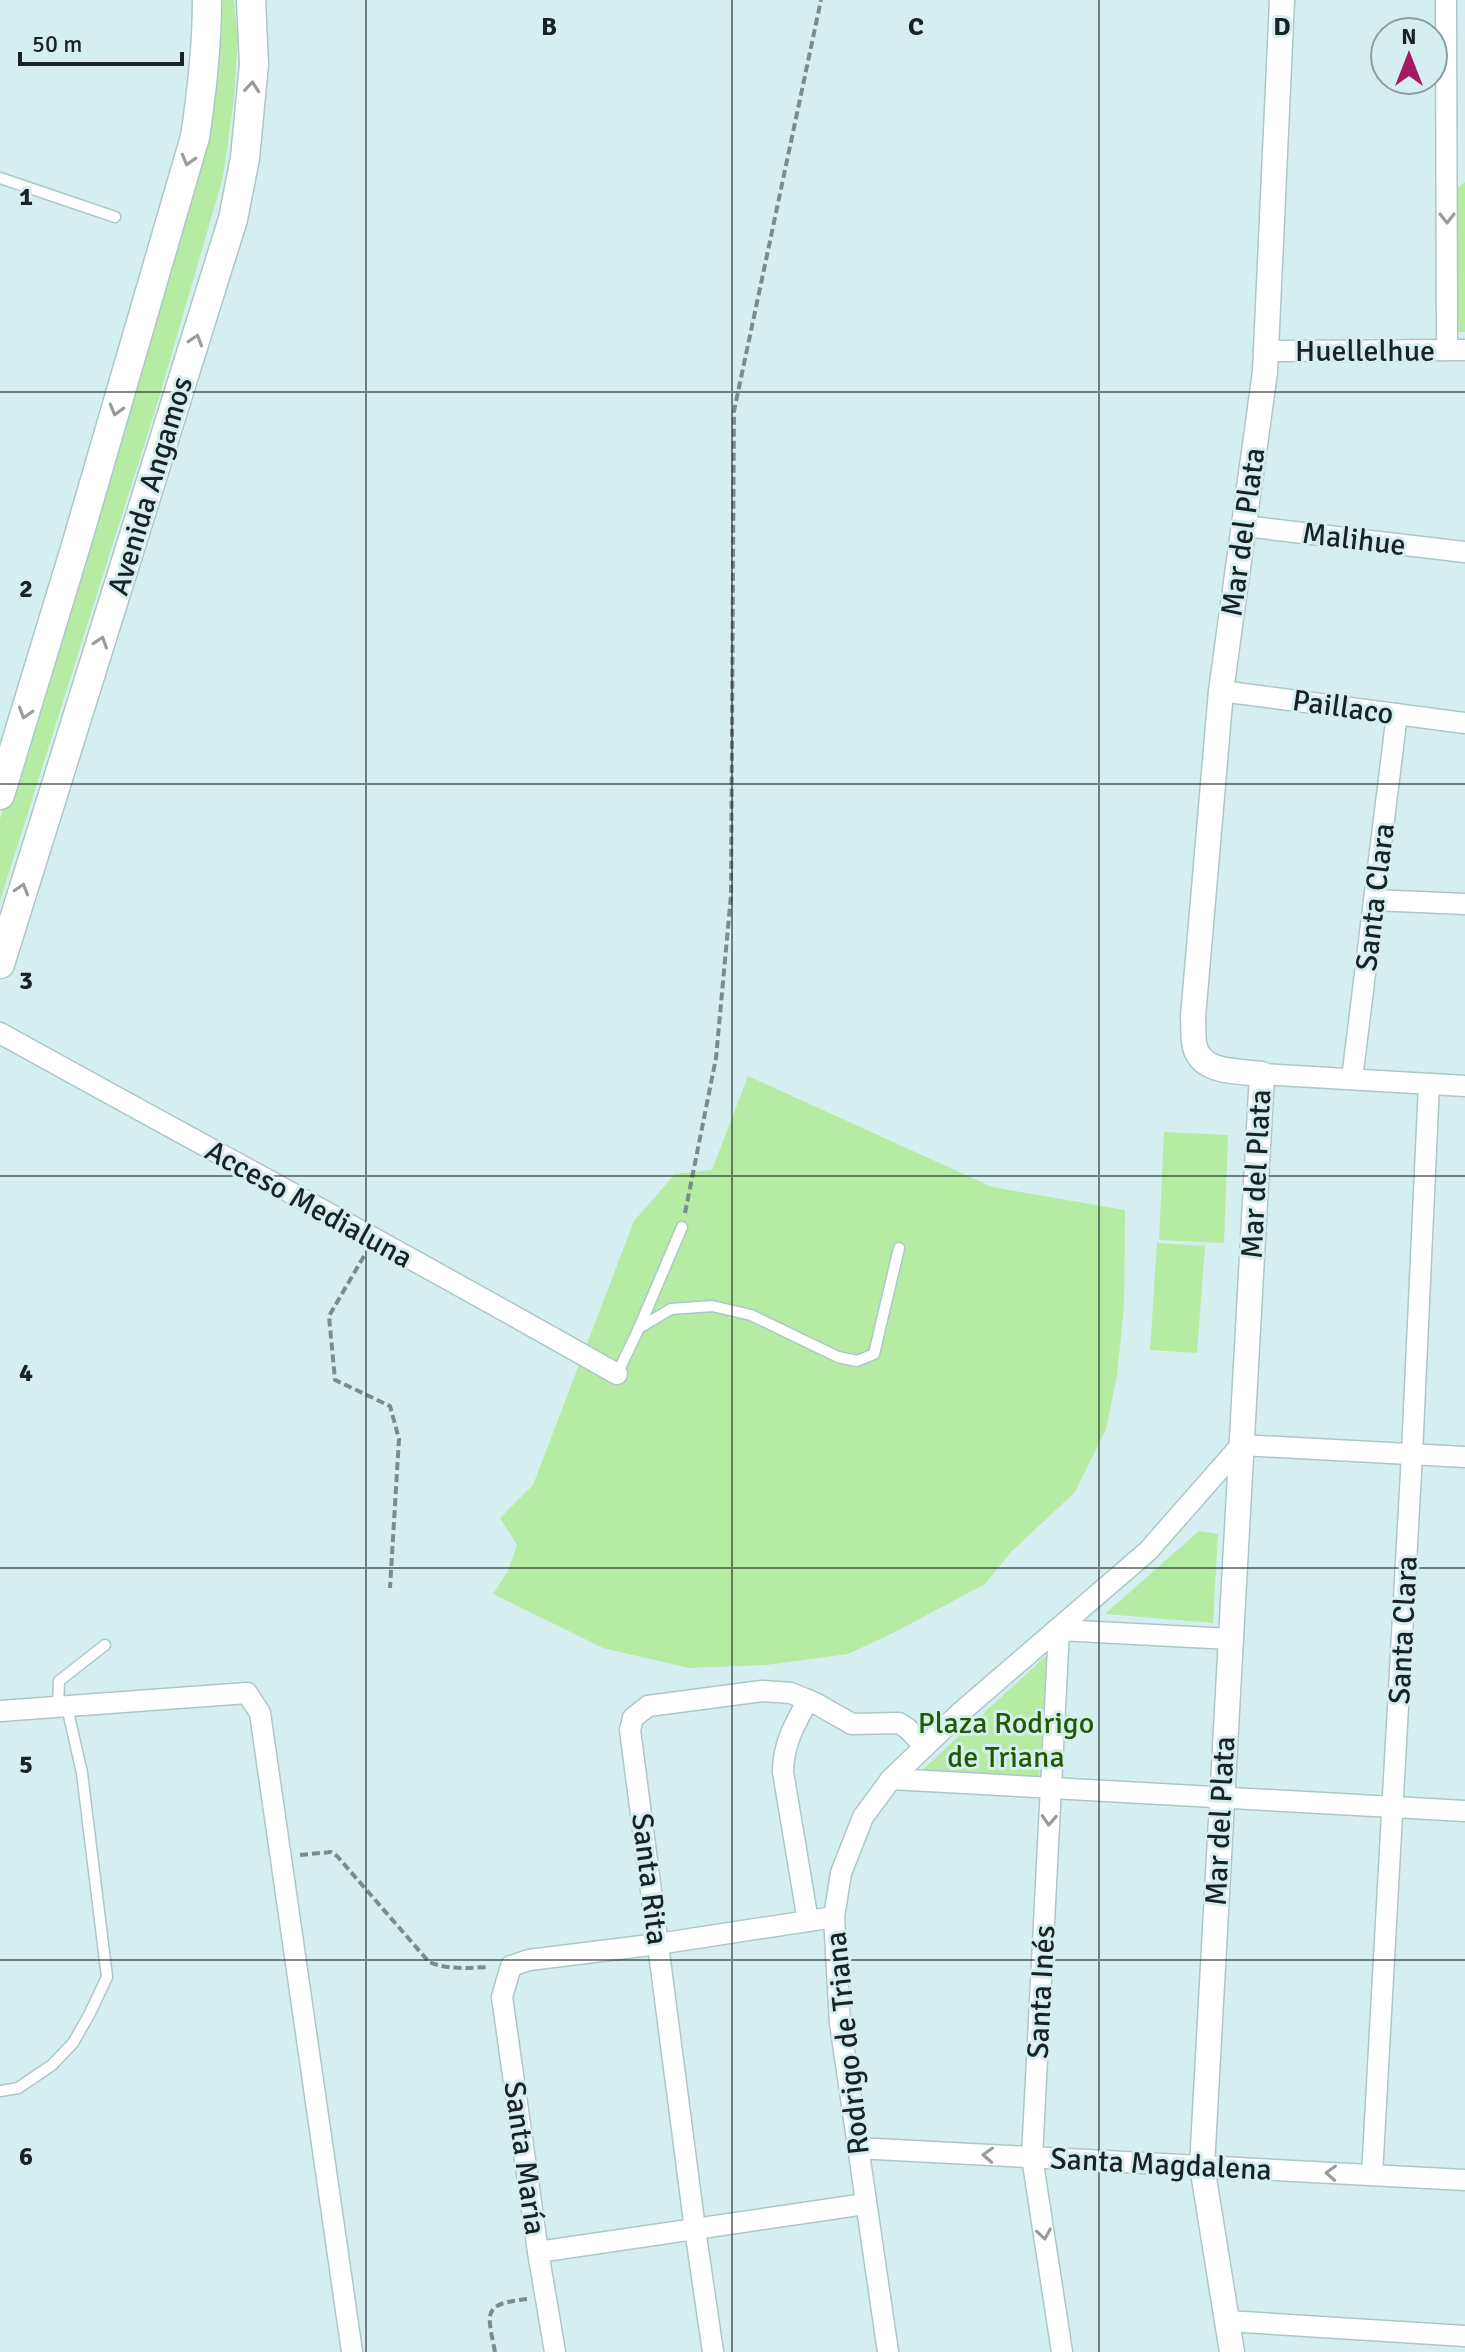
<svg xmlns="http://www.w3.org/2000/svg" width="1465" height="2352" viewBox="0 0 1465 2352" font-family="Signika,sans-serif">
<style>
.green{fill:#b6eba4}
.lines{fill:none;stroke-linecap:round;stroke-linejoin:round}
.service-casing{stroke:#adc7c8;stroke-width:13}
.minor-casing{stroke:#adc7c8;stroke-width:23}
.tertiary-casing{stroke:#adc7c8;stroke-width:27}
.secondary-casing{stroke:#adc7c8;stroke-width:31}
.path{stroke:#7a8d8e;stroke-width:4;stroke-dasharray:8 4;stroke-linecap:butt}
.service{stroke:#fff;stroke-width:10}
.minor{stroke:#fff;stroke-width:20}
.tertiary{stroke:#fff;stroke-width:24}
.secondary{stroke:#fff;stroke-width:28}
.oneway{stroke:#989c9c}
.grid{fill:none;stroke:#192323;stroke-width:2;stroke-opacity:0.55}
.labels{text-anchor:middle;stroke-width:6;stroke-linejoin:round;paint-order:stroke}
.street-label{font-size:30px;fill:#192323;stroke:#d5eff1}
.park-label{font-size:30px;fill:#225a01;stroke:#d5eff1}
.grid-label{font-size:26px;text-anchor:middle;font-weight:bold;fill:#192323;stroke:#d5eff1;stroke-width:6;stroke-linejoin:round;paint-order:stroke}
</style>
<rect width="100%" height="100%" fill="#d5eff1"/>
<g class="green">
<polygon points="212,0 234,0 238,39 234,98 223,177 159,398 0,901 0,819 176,251"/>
<polygon points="1465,182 1465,332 1457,332 1457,188"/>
<polygon points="748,1076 992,1187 1125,1210 1124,1306 1117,1376 1106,1429 1075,1492 1011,1552 985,1584 893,1633 848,1654 766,1665 689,1668 603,1648 493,1594 508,1571 517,1545 500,1518 533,1485 634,1221 675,1174 712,1170"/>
<polygon points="1164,1132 1228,1135 1224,1243 1159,1240"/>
<polygon points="1157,1243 1205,1246 1197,1353 1150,1350"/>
<polygon points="1199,1531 1218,1534 1213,1623 1105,1614"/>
<polygon points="1049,1653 1039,1777 921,1771"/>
</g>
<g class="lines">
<defs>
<g id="service">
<polyline points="0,178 115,217"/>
<polyline points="639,1328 671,1309 712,1306 751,1315 838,1357 857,1361 874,1354 899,1248"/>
<polyline points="617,1374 639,1328 682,1227"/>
<polyline points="58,1708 59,1681 105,1645"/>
<polyline points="0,2091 18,2088 52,2065 73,2043 89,2015 107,1977 82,1773 67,1707"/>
</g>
<g id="minor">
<polyline points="1446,0 1447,350"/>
<polyline points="1264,351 1465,350"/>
<polyline points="1244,526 1465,552"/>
<polyline points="1221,691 1465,723"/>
<polyline points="1374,900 1465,904"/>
<path d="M0,1033C206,1147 413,1258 617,1374"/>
<polyline points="1262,1074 1465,1086"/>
<polyline points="1352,1079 1397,714"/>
<polyline points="0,1711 247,1693 260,1713 352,2352"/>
<polyline points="891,1779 1465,1811"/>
<path d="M808,1921L783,1772C783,1744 795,1724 808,1700"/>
<polyline points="857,2148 1465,2180"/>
<polyline points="1372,2175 1412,1454 1429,1084"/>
<polyline points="538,2252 865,2204"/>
<polyline points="1227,2321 1465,2336"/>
<polyline points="555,2352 538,2252 502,1997 511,1966 529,1960 658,1944 834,1917"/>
<polyline points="713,2352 695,2229 630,1730 633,1718 648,1706 762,1691 791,1693 815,1703 852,1724 899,1723 908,1729 925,1747"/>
<polyline points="888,2352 840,2023 834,1917 841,1873 863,1817 891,1779 961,1712 1148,1551 1241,1445 1465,1457"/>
<polyline points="1062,2352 1032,2157 1059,1630 1230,1639"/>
</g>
<path id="tertiary" d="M1232,2352L1202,2166L1262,1074C1241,1071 1205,1074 1196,1050C1192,1041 1194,1027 1193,1017L1221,691L1265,372L1282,0"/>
<g id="secondary">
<path d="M0,795L77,542L195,137C202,91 207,47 207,0"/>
<polyline points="0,964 233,219 245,158 254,64 251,0"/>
</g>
</defs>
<use href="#service" class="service-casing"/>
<use href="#minor" class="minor-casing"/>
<use href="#tertiary" class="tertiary-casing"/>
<use href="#secondary" class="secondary-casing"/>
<g class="path">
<polyline points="685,1213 716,1058 731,895 734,411 821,0"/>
<polyline points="364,1256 329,1316 335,1380 390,1406 399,1439 390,1588"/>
<path d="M300,1855L331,1852L337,1856L429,1962C448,1970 469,1968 489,1967"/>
<path d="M495,2352C487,2311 482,2304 528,2299"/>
</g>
<use href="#service" class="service"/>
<use href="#minor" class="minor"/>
<use href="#tertiary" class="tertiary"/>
<use href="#secondary" class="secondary"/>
</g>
<defs><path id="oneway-chevron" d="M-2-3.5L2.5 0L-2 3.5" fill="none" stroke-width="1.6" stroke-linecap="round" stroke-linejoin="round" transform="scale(2)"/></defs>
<g class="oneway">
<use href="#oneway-chevron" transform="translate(252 87) rotate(-85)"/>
<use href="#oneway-chevron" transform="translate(188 160) rotate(106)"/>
<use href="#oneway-chevron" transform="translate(1447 218) rotate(90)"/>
<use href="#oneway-chevron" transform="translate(196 340) rotate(-73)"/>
<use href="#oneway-chevron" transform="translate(116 410) rotate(106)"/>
<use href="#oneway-chevron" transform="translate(101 642) rotate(-72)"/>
<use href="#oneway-chevron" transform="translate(25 713) rotate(107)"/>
<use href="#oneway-chevron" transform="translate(22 889) rotate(-73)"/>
<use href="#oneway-chevron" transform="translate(1049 1820) rotate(93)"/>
<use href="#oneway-chevron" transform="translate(988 2155) rotate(-177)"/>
<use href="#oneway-chevron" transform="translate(1331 2173) rotate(-177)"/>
<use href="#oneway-chevron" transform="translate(1044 2234) rotate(81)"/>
</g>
<path class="grid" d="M366,0V2352M732,0V2352M1099,0V2352M0,392H1465M0,784H1465M0,1176H1465M0,1568H1465M0,1960H1465"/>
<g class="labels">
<g class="street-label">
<text x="1365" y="361">Huellelhue</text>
<text transform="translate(150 486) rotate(-73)" y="10">Avenida Angamos</text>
<text transform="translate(1243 532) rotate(-82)" y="10">Mar del Plata</text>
<text transform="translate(1354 539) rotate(7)" y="10">Malihue</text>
<text transform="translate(1343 707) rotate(8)" y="10">Paillaco</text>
<text transform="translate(1375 897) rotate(-83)" y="10">Santa Clara</text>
<text transform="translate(1256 1174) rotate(-87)" y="10">Mar del Plata</text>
<text transform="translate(309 1204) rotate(29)" y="10">Acceso Medialuna</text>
<text transform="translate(1403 1630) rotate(-87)" y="10">Santa Clara</text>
<text transform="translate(1220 1821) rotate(-87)" y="10">Mar del Plata</text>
<text transform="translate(650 1879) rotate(83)" y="10">Santa Rita</text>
<text transform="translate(1041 1992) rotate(-87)" y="10">Santa Inés</text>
<text transform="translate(847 2043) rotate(-96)" y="10">Rodrigo de Triana</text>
<text transform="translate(525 2158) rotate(82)" y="10">Santa María</text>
<text transform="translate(1161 2164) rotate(3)" y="10">Santa Magdalena</text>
</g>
<g class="park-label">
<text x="1006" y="1733">Plaza Rodrigo<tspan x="1006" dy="34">de Triana</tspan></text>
</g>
</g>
<g class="grid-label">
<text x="549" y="35">B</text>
<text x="916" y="35">C</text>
<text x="1282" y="35">D</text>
<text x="26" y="205">1</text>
<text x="26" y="597">2</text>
<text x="26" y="989">3</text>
<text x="26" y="1381">4</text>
<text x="26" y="1773">5</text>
<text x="26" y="2165">6</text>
</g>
<g transform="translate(1409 56)"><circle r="38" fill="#d5eff1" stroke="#8a9d9f" stroke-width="2"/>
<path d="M0-6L14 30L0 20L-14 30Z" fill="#a41a63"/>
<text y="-12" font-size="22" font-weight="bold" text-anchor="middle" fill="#192323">N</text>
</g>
<path d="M20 52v12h162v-12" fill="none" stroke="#192323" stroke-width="4"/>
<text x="32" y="52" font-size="24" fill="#192323" stroke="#d5eff1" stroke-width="6" paint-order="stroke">50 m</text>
</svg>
